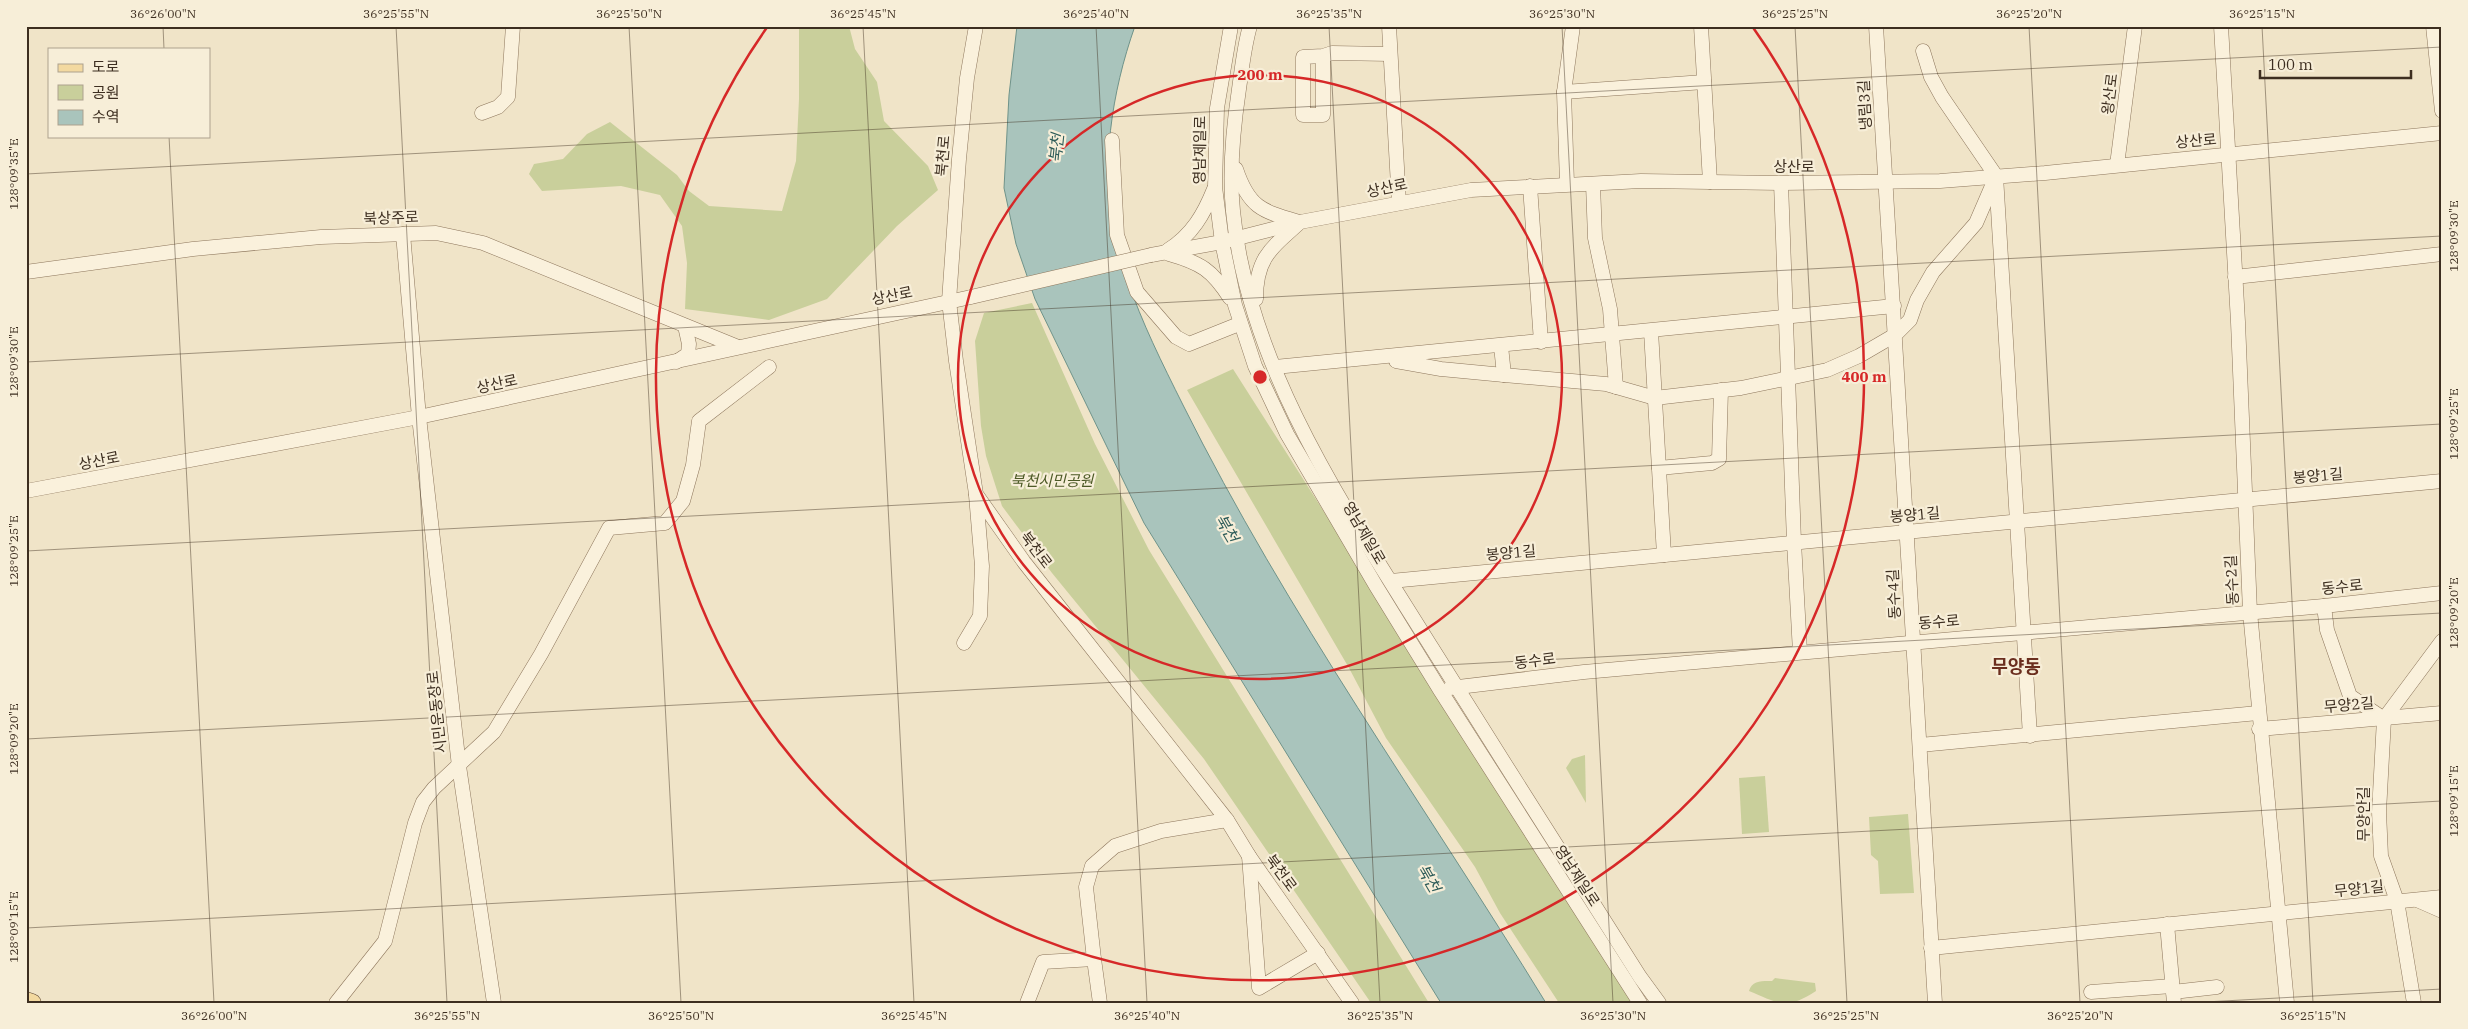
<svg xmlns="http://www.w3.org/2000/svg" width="2468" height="1029" viewBox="0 0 2468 1029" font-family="'IBM Plex Serif','Noto Sans KR',serif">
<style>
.green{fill:#c9cf9b}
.water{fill:#a9c4bc;stroke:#6f938a}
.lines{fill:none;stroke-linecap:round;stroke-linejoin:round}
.minor-casing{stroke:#8d765c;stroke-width:15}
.major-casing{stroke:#5b4430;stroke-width:19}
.minor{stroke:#faf1dc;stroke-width:14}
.major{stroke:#f3d9a0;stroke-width:18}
.minor-bridge-casing{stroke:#8d765c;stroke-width:15;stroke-linecap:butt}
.minor-bridge{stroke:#faf1dc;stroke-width:14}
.ticks{fill:none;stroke:#3d2e20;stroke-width:1;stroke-opacity:0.45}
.ring{fill:none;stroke:#d62828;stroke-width:2.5}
.labels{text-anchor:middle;stroke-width:4.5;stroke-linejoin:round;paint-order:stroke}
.street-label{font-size:15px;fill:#3d2e20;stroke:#f7eed8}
.park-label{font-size:15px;font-style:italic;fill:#4d5a26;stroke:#f7eed8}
.water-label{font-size:16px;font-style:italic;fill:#2f5d5a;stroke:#f7eed8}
.quarter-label{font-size:18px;font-weight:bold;fill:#6b2e1e;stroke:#f7eed8}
.centre{fill:#d62828;stroke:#f7eed8;stroke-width:2.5}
.ring-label{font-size:15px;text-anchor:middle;font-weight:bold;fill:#d62828;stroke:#f7eed8;stroke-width:4.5;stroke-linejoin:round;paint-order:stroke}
.neatline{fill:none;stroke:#3d2e20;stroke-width:2}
.ticks-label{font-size:12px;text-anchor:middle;fill:#3d2e20}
</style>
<rect width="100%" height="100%" fill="#f0e4c8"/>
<g class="green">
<polygon points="799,26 849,26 855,49 877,82 884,121 928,166 938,190 897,226 827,299 769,320 685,309 687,263 682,226 660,195 621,186 542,191 529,174 534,164 563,159 587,134 610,122 677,175 689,191 709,206 782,211 796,161 799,99"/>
<polygon points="1032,303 1095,444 1149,550 1429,1003 1371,1003 1204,759 1052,573 1002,506 986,456 981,426 975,341 984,313"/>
<polygon points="1233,369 1637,1003 1559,1003 1500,913 1475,867 1386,738 1349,668 1187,390"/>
<polygon points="1585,755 1586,803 1566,768 1572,759"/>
<polygon points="1765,776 1769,832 1742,834 1739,778"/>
<polygon points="1908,814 1914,893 1880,894 1878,861 1871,855 1869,817"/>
<path d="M1775,978L1815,983L1816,991C1787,1010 1780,1004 1749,991C1752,980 1763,981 1772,981Z"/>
</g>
<path class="water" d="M1017,26H1135C1111,94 1101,166 1113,237C1115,252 1122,266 1127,279C1142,323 1162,363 1183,405C1287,614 1424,804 1546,1003H1441L1144,523L1035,299L1016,244L1004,188L1009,95Z"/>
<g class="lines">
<defs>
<g id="minor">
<polyline points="976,26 967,78 959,159 949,301 956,361 976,494 1024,562 1227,820 1249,856 1352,1003"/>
<polyline points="1231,26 1217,108 1215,187 1222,242 1235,305 1255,366 1287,434 1376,586 1440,690 1640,1003"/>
<path d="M1250,26C1244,47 1242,68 1239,89C1233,129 1229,171 1233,211C1248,370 1350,516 1432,648C1501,758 1570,867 1640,977L1659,1003"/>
<polyline points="1389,26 1399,203"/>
<polyline points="1701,26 1710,182"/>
<polyline points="1876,26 1935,1003"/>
<polyline points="2221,26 2238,322 2250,612 2287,1003"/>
<polyline points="2433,26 2442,111"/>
<polyline points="1923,51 1931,77 1942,97 1996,176 2030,736"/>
<polyline points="1323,56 1303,57 1303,115 1323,115 1323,56 1332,53 1390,54"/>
<polyline points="1564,92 1704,82"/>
<polyline points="482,113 498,107 508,97 513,26"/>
<polyline points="1112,140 1117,235 1137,292 1176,337 1189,344 1239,324"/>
<polyline points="2117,165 2135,26"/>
<path d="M1236,169C1249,208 1262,211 1299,222"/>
<polyline points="1781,183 1794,542 1800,652"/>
<polyline points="1567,184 1564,92 1573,26"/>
<polyline points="1593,184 1595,238 1610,309 1616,387"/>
<polyline points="1530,186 1541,342"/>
<polyline points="403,234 419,417 459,766 494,1003"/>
<path d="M1168,250C1192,235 1204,214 1214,189"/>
<path d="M1169,254C1201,263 1212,270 1230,298"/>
<polyline points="1151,255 1222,242 1300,222 1471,190 1641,181 1781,183 1940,181 2045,173 2442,133"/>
<polyline points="26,272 193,249 321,237 436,233 483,243 738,347"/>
<polyline points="2235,277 2442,254"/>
<path d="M1256,299C1256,259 1270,249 1298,224"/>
<polyline points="1651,331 1664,555"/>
<polyline points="1501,346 1504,375 1606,384 1655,398 1741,388 1827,370 1859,356 1895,335 1910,320 1917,300 1933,272 1976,223 1995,179"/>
<polyline points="1396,361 1441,369 1504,375"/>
<polyline points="676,362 688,354 689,344 685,326"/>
<polyline points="1275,367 1894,306"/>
<polyline points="1659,468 1712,463 1719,459 1721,390"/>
<polyline points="26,491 419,417 971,297"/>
<polyline points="1391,581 2442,481"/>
<polyline points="2324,606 2327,630 2350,696 2384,719"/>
<polyline points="964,643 980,616 982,566 976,495"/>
<polyline points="1450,688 1584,672 2324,606 2442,593"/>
<polyline points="2259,729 2442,713"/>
<polyline points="1920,745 2258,713"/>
<polyline points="1249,856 1259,988 1318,953"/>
<polyline points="2417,900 2442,911"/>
<polyline points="2167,924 2174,1003"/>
<polyline points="1931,948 2442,897"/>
<polyline points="1094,959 1100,1003"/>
<polyline points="2091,992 2172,986"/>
<polyline points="2173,992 2217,987"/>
<polyline points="336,1003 385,941 415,823 423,802 434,788 494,732 541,654 609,528 665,523 683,501 693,465 699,421 769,367"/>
<polyline points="1027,1003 1043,962 1094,959 1086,887 1092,866 1115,846 1161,831 1227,820"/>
<polyline points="2414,1003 2397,901 2381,856 2379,812 2384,719 2442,641"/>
</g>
<polyline id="major" points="26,1001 32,1003"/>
</defs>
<use href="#minor" class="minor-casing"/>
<use href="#major" class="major-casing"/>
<use href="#minor" class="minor"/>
<use href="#major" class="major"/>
<defs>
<polyline id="minor-bridge" points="971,297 1151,255"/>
</defs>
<use href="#minor-bridge" class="minor-bridge-casing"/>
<use href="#minor-bridge" class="minor-bridge"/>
</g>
<path class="ticks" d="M163,26L164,49M396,26L447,1003M629,26L681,1003M863,26L914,1003M1096,26L1147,1003M1329,26L1380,1003M1562,26L1613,1003M1795,26L1847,1003M2029,26L2080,1003M2262,26L2313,1003M169,136L214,1003M26,174L2442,47M26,362L2442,236M26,551L2442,424M26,739L2442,613M26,928L2442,801M2187,1003L2442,989"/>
<g class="ring">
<circle cx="1260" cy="377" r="302"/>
<path d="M1752 26A604 604 0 1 1 768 26"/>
</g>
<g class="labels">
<g class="street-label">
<text transform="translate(2110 94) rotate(-83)" y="5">왕산로</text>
<text transform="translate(1865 105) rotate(-93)" y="5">냉림3길</text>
<text transform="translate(2196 141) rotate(-5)" y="5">상산로</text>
<text transform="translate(1200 150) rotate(-89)" y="5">영남제일로</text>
<text transform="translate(943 156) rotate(-85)" y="5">북천로</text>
<text x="1794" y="172">상산로</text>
<text transform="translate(1387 188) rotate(-12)" y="5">상산로</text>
<text transform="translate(391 218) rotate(-2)" y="5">북상주로</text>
<text transform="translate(892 296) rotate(-11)" y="5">상산로</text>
<text transform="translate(497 384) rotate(-12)" y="5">상산로</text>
<text transform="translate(99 461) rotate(-11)" y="5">상산로</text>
<text transform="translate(2318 476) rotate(-5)" y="5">봉양1길</text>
<text transform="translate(1915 515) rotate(-5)" y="5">봉양1길</text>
<text transform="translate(1364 533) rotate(60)" y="5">영남제일로</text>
<text transform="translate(1036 550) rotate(53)" y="5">북천로</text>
<text transform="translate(1511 553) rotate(-5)" y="5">봉양1길</text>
<text transform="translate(2232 580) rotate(-93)" y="5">동수2길</text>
<text transform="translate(2342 587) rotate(-6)" y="5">동수로</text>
<text transform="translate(1894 594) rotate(-93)" y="5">동수4길</text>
<text transform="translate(1939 622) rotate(-5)" y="5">동수로</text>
<text transform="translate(1535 661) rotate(-7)" y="5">동수로</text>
<text transform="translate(2349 705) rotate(-5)" y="5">무양2길</text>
<text transform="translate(437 712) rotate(-96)" y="5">시민운동장로</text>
<text transform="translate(2364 814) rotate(-90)" y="5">무양안길</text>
<text transform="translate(1281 873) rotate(54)" y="5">북천로</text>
<text transform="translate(1577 876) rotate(57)" y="5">영남제일로</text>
<text transform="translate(2359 889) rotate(-6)" y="5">무양1길</text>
</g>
<g class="park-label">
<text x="1052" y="486">북천시민공원</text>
</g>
<g class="water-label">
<text transform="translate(1056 148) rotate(-84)" y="6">북천</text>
<text transform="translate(1227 528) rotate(60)" y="6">북천</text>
<text transform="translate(1429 878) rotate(60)" y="6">북천</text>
</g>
<g class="quarter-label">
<text x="2016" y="673">무양동</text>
</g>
</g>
<circle cx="1260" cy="377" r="8" class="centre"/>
<g class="ring-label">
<text x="1260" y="80">200 m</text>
<text x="1864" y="382">400 m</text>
</g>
<rect width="2468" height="1029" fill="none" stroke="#f7eed8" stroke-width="55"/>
<rect x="48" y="48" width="162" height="90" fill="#f7eed8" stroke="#ada18e"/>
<rect x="58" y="64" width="25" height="8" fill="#f3d9a0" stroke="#ada18e"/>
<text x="92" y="72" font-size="15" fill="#3d2e20">도로</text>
<rect x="58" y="85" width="25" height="15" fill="#c9cf9b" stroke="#ada18e"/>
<text x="92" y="98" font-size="15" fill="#3d2e20">공원</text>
<rect x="58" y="110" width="25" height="15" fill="#a9c4bc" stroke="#ada18e"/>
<text x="92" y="122" font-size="15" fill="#3d2e20">수역</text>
<path d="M2260 70v8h151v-8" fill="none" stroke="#3d2e20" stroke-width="2.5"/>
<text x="2268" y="70" font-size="15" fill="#3d2e20" stroke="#f7eed8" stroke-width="4" paint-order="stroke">100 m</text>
<rect x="28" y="28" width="2412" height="974" class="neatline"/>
<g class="ticks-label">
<text x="163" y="18">36°26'00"N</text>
<text x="396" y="18">36°25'55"N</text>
<text x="629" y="18">36°25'50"N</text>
<text x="863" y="18">36°25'45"N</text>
<text x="1096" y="18">36°25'40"N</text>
<text x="1329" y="18">36°25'35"N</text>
<text x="1562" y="18">36°25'30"N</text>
<text x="1795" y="18">36°25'25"N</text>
<text x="2029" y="18">36°25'20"N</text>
<text x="2262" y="18">36°25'15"N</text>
<text transform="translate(14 174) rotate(-90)" y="4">128°09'35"E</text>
<text transform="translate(2454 236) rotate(-90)" y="4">128°09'30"E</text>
<text transform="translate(14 362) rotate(-90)" y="4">128°09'30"E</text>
<text transform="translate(2454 424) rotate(-90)" y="4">128°09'25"E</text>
<text transform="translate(14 551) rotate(-90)" y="4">128°09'25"E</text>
<text transform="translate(2454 613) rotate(-90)" y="4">128°09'20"E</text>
<text transform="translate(14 739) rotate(-90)" y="4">128°09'20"E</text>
<text transform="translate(2454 801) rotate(-90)" y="4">128°09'15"E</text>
<text transform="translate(14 927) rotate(-90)" y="4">128°09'15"E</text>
<text x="214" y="1020">36°26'00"N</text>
<text x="447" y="1020">36°25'55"N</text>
<text x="681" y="1020">36°25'50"N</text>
<text x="914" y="1020">36°25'45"N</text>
<text x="1147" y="1020">36°25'40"N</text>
<text x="1380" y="1020">36°25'35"N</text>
<text x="1613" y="1020">36°25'30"N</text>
<text x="1846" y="1020">36°25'25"N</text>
<text x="2080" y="1020">36°25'20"N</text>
<text x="2313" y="1020">36°25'15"N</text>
</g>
</svg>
